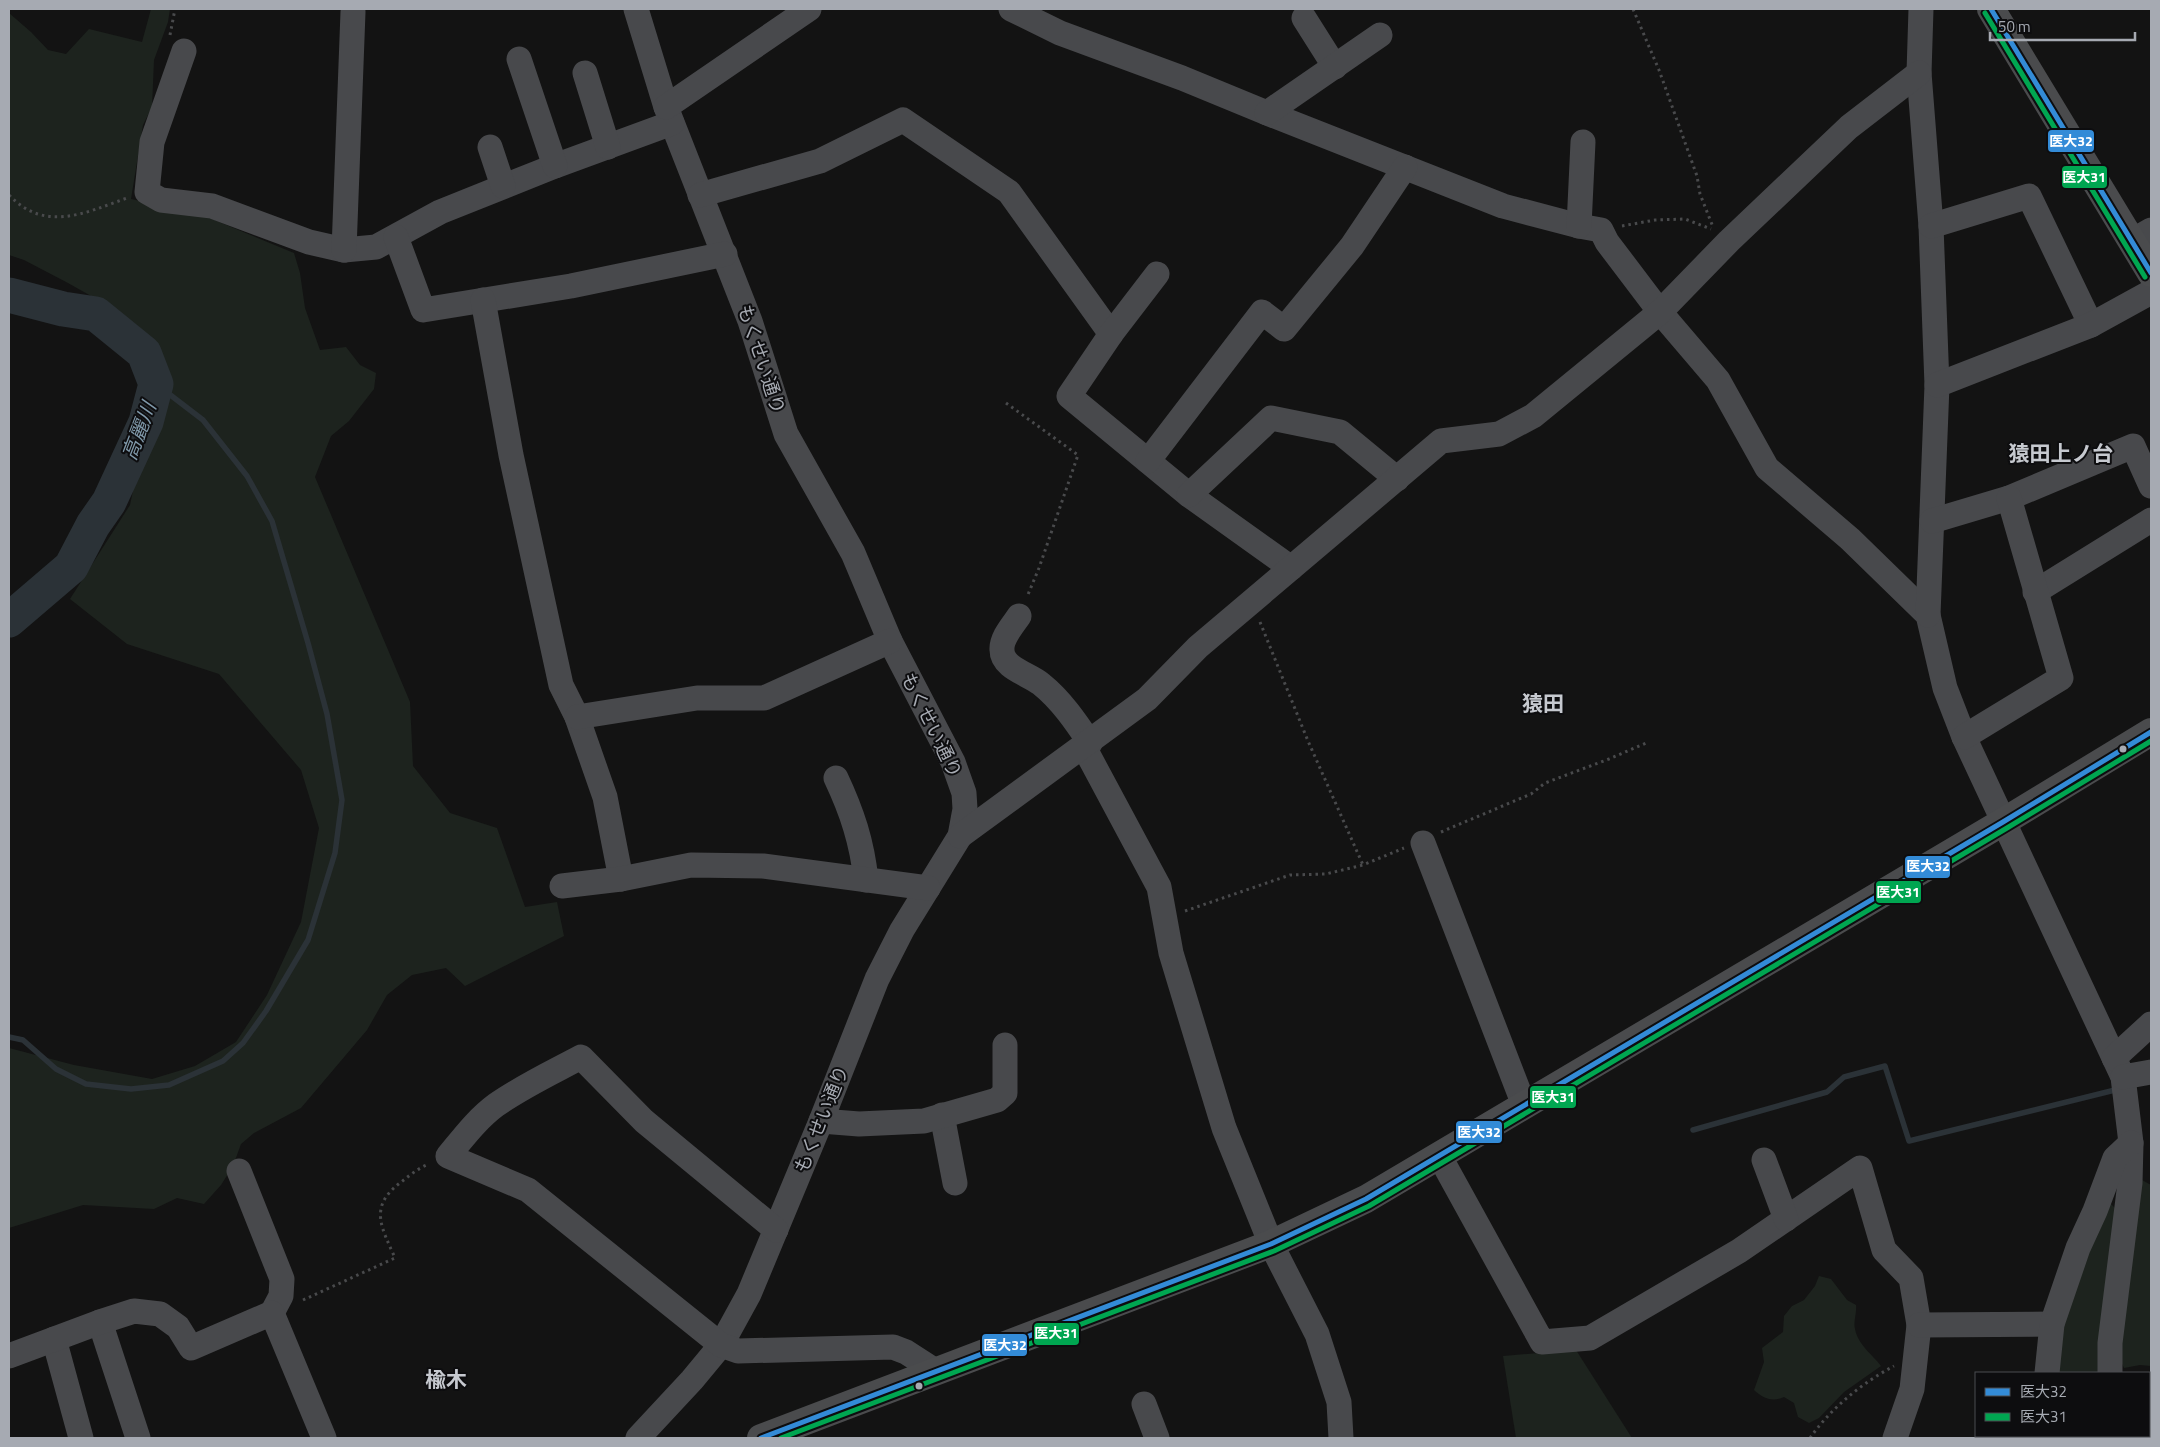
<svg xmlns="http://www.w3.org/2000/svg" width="2160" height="1447" viewBox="0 0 2160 1447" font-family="'Titillium Web','Noto Sans JP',sans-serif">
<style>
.green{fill:#1d231e}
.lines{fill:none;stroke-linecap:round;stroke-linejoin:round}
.stream{stroke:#2b3237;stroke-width:5.5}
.river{stroke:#2b3237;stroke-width:35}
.path{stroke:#494a4c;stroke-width:3;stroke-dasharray:2.5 4;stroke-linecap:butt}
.minor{stroke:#48494c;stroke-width:25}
.major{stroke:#4a4b4d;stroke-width:28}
.bus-1-casing{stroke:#0d0d0f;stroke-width:9}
.bus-2-casing{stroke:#0d0d0f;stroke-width:9}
.bus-1{stroke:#338bd7;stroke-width:5}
.bus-2{stroke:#00a651;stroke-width:5}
.bus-dot{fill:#a6aab2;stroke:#0d0d0f;stroke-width:2}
.labels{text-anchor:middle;stroke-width:4;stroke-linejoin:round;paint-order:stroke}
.street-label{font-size:19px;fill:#a6aab2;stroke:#0d0d0f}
.water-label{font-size:20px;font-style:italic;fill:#8099aa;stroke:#0d0d0f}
.quarter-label{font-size:21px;font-weight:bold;fill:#c6c9cf;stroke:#0d0d0f}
.line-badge{stroke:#0d0d0f;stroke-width:2}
.badge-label{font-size:14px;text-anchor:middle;font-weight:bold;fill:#fff}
</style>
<rect width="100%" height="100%" fill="#131313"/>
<g class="green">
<polygon points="151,9 170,9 168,22 154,60 152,107 143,125 131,199 200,214 294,253 300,273 305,308 320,350 346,347 360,365 376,373 374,389 349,421 331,436 315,477 410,702 413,766 450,813 497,828 525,907 557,902 564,936 465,986 446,968 412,975 387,995 367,1030 301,1108 254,1133 241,1144 233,1166 221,1185 204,1204 177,1198 154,1209 83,1205 9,1228 9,1048 74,1065 152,1079 195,1066 236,1042 267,995 301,922 319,828 301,770 219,674 127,644 70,599 130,505 137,472 156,430 162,375 153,349 138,326 107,305 68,283 24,260 9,255 9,13 31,32 48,50 66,54 89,29 142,42"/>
<polygon points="2142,1180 2151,1185 2151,1366 2140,1365 2124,1368 2119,1357"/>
<polygon points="2109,1202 2117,1210 2098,1373 2056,1373 2063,1324 2072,1291"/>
<path d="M1819,1276L1831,1279L1847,1300L1856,1305C1857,1313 1853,1322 1855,1329C1858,1345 1872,1354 1881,1366L1844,1392L1819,1418L1809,1423L1798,1417L1794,1403L1784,1397C1772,1402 1764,1399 1754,1390L1764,1362L1762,1348L1783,1332L1784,1316L1792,1306L1804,1300L1815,1286Z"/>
<polygon points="1576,1350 1632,1438 1516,1438 1503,1356"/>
</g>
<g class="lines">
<g class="stream">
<polyline points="9,1037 23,1040 56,1069 86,1084 131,1089 169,1085 223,1061 243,1043 266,1011 308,940 335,853 342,800 327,714 308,643 272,521 247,476 203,420 156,384"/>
<polyline points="1693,1130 1827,1092 1844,1077 1885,1066 1909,1141 2119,1089"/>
</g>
<polyline class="river" points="9,295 63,309 96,314 144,353 156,384 146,422 109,502 93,525 71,567 9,620"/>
<g class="path">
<polyline points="1633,9 1659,70 1697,176 1700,194 1713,227"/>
<polyline points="170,35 175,9"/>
<path d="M9,195C45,233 85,213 127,198"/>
<polyline points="1622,226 1655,220 1685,219 1711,229"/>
<polyline points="1006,403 1078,455 1039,568 1027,597"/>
<polyline points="1260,622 1308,741 1363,865"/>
<polyline points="1441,832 1531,794 1545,783 1609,759 1646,743"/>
<polyline points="1185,911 1290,875 1326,874 1363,865 1404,848"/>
<path d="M303,1300L395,1258C382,1228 368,1207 400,1183C409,1176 418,1168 429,1164"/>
<path d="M1810,1438C1831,1408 1862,1383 1894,1366"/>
</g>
<g class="minor">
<polyline points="636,9 666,107 750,321 786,434 853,553 890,641 953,762 964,793 965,809 960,836 902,930 877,979 821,1121 749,1294 721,1345 692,1380 638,1438"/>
<polyline points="1011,9 1060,33 1182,78 1267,113 1503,206 1579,226 1601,230 1607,242 1660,312 1718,380 1767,468 1850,539 1928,615 1945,688 1964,737 2123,1077 2131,1143 2130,1183 2110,1343 2110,1373"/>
<polyline points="1921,9 1919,73 1931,226 1937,385 1928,615"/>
<polyline points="1304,18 1335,67"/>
<polyline points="184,51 152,142 147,192 161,200 212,206 309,242 344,250 376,247 440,212 555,166 672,123"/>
<polyline points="519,59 555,166"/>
<polyline points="585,73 608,147"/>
<polyline points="666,107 809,9"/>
<polyline points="1267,113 1380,35"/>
<polyline points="490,147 503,186"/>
<polyline points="700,195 820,161 903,120 1009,192 1111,334"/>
<polyline points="1579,226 1583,142"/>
<polyline points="1931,226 2029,196 2091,325"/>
<polyline points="396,237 423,310 571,286 725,254"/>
<polyline points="2132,241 2151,230"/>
<polyline points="344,250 353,12"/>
<polyline points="1157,274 1111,334 1069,396 1189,495 1291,568"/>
<polyline points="483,300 511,455 561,685 577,717 605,797 621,879"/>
<polyline points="1937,385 2091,325 2151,292"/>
<polyline points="1148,461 1262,312 1284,329 1352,246 1405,167"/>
<polyline points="1189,495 1271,418 1340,432 1397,479"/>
<polyline points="1932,521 2009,498 2133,446 2151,486"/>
<polyline points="2035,592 2151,520"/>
<path d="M1019,616C1013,625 1001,638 1002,650C1002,668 1029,674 1041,684C1061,700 1076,722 1090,743"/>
<polyline points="577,717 697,698 764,698 890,641"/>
<polyline points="1964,737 2061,678 2009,498"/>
<polyline points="1084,747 1159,887 1171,953 1224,1128 1271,1244 1317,1334 1339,1402 1341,1438"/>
<path d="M836,778C852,812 862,842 866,880"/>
<polyline points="960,836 1147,699 1198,647 1441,441 1499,434 1533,416 1660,312 1729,241 1849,127 1919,73"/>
<polyline points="1423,843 1524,1105"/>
<polyline points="562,886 621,879 691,865 763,866 928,888"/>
<polyline points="2114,1058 2151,1024"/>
<polyline points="2123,1077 2151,1072"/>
<polyline points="942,1115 955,1183"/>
<polyline points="821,1121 859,1124 924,1121 997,1100 1005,1093 1005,1045"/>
<polyline points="1440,1157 1542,1342 1590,1338 1739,1251 1860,1168 1884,1250 1911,1278 1919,1325 1912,1389 1895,1438"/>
<polyline points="1764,1160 1786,1219"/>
<polyline points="239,1171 282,1279 281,1296 272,1313"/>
<path d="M776,1230L644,1121L581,1057C553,1072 523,1086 496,1105C477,1119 463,1138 448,1156L528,1190L721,1345L738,1351L893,1347L906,1352L937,1372"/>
<polyline points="100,1322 138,1438"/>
<polyline points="1919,1325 2052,1324"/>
<polyline points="54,1339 81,1438"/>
<polyline points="9,1356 100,1322 134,1311 160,1314 178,1327 191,1348 272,1313 324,1438"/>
<polyline points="2047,1373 2052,1324 2078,1248 2095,1211 2115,1158 2131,1143"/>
<polyline points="1144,1404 1157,1438"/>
<polyline points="2122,1436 2123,1438"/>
<polyline points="2010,1438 2011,1436"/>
</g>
<g class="major">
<polyline points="1991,9 2151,273"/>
<polyline points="761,1438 1271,1244 1366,1199 2003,822 2151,732"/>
</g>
<defs>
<g id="bus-1">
<polyline points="1991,9 2151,273"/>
<polyline points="761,1438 1271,1244 1366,1199 2003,822 2151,732"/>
</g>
<g id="bus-2">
<polyline points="1985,13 2145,277"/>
<polyline points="781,1438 1274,1251 1369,1206 2007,828 2151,741"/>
</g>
</defs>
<use href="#bus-1" class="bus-1-casing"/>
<use href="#bus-2" class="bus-2-casing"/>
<use href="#bus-1" class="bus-1"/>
<use href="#bus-2" class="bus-2"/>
</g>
<g class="bus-dot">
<circle cx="2123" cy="749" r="4.5"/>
<circle cx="919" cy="1386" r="4.5"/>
</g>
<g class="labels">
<g class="street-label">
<text transform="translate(762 359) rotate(72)" y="7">もくせい通り</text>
<text transform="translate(932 725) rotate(64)" y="7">もくせい通り</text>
<text transform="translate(821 1119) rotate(-68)" y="7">もくせい通り</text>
</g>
<g class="water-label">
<text transform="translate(139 431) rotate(-69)" y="7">高麗川</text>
</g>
<g class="quarter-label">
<text x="2061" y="461">猿田上ノ台</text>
<text x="1543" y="711">猿田</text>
<text x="446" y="1387">楡木</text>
</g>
</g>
<g class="line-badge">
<rect x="2047" y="129" width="48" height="24" rx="5" fill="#338bd7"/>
<rect x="2061" y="165" width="47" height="24" rx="5" fill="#00a651"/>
<rect x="1904" y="855" width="47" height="24" rx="5" fill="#338bd7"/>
<rect x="1875" y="880" width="47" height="24" rx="5" fill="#00a651"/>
<rect x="1529" y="1085" width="48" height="24" rx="5" fill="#00a651"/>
<rect x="1455" y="1120" width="48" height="24" rx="5" fill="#338bd7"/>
<rect x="1033" y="1322" width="47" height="24" rx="5" fill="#00a651"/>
<rect x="981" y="1333" width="47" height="24" rx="5" fill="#338bd7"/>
</g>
<g class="badge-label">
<text x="2071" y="146">医大32</text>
<text x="2084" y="182">医大31</text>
<text x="1928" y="871">医大32</text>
<text x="1898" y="897">医大31</text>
<text x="1553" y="1102">医大31</text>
<text x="1479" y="1137">医大32</text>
<text x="1056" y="1338">医大31</text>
<text x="1005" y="1350">医大32</text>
</g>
<rect width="2160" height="1447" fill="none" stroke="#a6aab2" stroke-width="20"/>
<rect x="1975" y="1372" width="175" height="65" fill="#0d0d0f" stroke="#4a4c50"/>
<rect x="1985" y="1388" width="25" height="8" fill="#338bd7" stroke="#4a4c50"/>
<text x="2020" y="1397" font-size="15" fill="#a6aab2">医大32</text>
<rect x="1985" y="1413" width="25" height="8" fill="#00a651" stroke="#4a4c50"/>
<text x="2020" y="1422" font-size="15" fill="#a6aab2">医大31</text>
<path d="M1990 32v8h145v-8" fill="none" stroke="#a6aab2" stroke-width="2.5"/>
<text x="1998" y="32" font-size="15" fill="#a6aab2" stroke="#0d0d0f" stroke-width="4" paint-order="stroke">50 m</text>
</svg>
